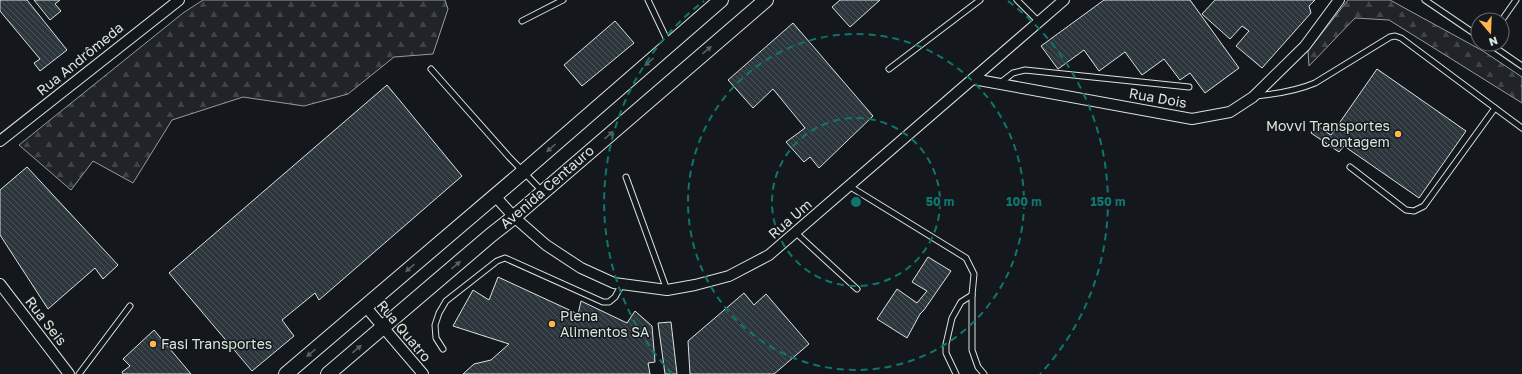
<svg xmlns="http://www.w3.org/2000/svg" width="1522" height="374" viewBox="0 0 1522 374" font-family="'Golos Text',sans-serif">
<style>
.forest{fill:url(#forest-firs);stroke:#939e99}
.building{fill:url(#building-back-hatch);stroke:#d8e6dc}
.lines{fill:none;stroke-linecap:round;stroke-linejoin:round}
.lane-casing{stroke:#d8e6dc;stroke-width:7}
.street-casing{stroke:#d8e6dc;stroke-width:12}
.secondary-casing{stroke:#d8e6dc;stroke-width:16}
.lane{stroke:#14181c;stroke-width:5}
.street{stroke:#14181c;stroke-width:10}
.secondary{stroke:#14181c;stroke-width:14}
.oneway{fill:#59605f}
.ring{fill:none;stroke:#0f766e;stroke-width:2;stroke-dasharray:7 5}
.poi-dot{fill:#ffb74d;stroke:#14181c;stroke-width:1.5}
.labels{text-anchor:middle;stroke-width:3;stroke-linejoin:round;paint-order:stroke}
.street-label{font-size:14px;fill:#d8e6dc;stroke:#14181c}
.poi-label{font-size:14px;fill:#d8e6dc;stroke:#14181c;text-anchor:start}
.centre{fill:#0f766e;stroke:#14181c;stroke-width:2}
.ring-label{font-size:12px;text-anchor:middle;font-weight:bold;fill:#0f766e;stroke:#14181c;stroke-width:3;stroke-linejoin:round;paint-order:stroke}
</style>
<defs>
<pattern id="forest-firs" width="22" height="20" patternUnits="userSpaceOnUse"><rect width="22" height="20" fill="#202428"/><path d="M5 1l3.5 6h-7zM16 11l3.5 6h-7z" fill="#404447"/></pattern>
<pattern id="building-back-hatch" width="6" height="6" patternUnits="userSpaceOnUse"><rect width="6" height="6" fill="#2c363c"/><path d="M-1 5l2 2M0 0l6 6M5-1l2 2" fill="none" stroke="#4a5358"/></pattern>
</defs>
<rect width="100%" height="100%" fill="#14181c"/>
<g class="forest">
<polygon points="203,0 445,0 448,9 433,54 394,57 348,94 304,106 243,97 172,120 133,183 93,161 71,190 19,145 183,13"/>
<polygon points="1348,0 1390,0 1483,51 1522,77 1522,103 1389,20 1355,18 1309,66 1308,51"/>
</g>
<g class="building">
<polygon points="0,0 27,0 67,50 40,71 34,63 40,59 0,11"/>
<polygon points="34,0 60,0 55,4 61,11 50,20"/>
<polygon points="840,0 880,0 850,27 832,7"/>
<polygon points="1104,0 1190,0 1239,68 1205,93 1190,73 1180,80 1164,59 1142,75 1125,52 1099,71 1084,50 1058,69 1041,46"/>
<polygon points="1215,0 1315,0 1309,6 1311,13 1262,68 1236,46 1249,31 1242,26 1230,39 1202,14"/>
<polygon points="615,21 634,43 582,86 564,65"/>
<polygon points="793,23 873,116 819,168 810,157 804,162 786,142 805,128 773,89 753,108 728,80"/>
<polygon points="1377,69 1466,131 1419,198 1344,146 1339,152 1311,133 1316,125 1331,135"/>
<polygon points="387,85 462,176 319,300 315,293 282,320 294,336 252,371 169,273"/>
<polygon points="27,167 118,265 103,279 95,268 48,309 0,235 0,190"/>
<polygon points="928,257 951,271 924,310 920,314 907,338 877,319 897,289 917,303 927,291 912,282"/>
<polygon points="498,277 578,314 581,301 627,323 635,311 652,326 655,362 648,363 650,374 463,374 474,364 491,360 509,344 453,326 473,290 489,300"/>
<polygon points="744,293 754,305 766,294 809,344 774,374 690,374 688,341"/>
<polygon points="671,322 677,374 665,374 658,323"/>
<polygon points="154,330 191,374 123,374 122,372 130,366 123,359"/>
</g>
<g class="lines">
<defs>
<g id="lane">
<polyline points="648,0 669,44"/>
<polyline points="1017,0 1039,22"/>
<polyline points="1425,0 1478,36"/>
<polyline points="1502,20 1516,0"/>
<polyline points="522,21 563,0"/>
<polyline points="1490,44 1522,66"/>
<polyline points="431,69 509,157 542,191"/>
<polyline points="889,69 980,0"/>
<polyline points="1000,83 1013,73 1025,70 1189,87"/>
<path d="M1256,96C1276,94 1296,91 1315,83L1390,37L1395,36L1401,38L1495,108L1424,206L1414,211L1406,210L1350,167"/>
<polyline points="1495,108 1522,128"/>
<polyline points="626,177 667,290"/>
<polyline points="849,186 966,258 974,274 972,295 972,350 978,367 984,374"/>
<polyline points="795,232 857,289"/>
<polyline points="443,349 436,338 435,325 439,313 446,301 497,261 505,258 603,302 609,302 615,297 622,284"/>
<polyline points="79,374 130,306"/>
<polyline points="956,374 946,353 946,344 952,318 961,302 972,295"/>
</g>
<g id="street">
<polyline points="973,79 1192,119 1230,112 1253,97 1305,46 1339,0"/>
<polyline points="0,141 179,0"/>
<polyline points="495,196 514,217 546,245 581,268 614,283 667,290 695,285 729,276 769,255 1064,0"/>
<polyline points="0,284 69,374"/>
<polyline points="365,306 423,374"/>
</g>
<g id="secondary">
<polyline points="286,374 523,172 721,0"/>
<polyline points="328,374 491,235 514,217 766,0"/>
</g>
</defs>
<use href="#lane" class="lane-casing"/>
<use href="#street" class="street-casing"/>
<use href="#secondary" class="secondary-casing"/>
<use href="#lane" class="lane"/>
<use href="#street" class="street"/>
<use href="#secondary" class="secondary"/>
</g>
<defs><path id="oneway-solid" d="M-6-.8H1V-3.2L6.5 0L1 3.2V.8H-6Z"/></defs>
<g class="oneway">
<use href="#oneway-solid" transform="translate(707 50) rotate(-41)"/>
<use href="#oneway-solid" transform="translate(649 62) rotate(139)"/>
<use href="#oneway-solid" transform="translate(609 135) rotate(-41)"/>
<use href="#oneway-solid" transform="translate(551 148) rotate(139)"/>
<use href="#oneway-solid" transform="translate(456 265) rotate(-40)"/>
<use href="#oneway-solid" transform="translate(410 268) rotate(140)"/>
<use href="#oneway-solid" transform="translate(357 349) rotate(-40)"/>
<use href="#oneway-solid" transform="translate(311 353) rotate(139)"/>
</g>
<g class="ring">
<circle cx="856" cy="202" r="84"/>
<circle cx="856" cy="202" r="168"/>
<path d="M672 374A252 252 0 0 1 704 1M1008 1A252 252 0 0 1 1040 374"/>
</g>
<g class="poi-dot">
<circle cx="1398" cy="134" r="4"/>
<circle cx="552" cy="324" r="4"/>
<circle cx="153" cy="344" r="4"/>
</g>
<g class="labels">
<g class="street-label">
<text transform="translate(80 59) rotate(-39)" y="5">Rua Andrômeda</text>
<text transform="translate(1158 98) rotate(10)" y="5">Rua Dois</text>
<text transform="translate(547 187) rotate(-41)" y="5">Avenida Centauro</text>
<text transform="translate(790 219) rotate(-41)" y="5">Rua Um</text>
<text transform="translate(46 321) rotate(52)" y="5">Rua Seis</text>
<text transform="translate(404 331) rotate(50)" y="5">Rua Quatro</text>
</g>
<g class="poi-label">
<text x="1390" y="131" text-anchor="end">Movvi Transportes<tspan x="1390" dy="16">Contagem</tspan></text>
<text x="560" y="321">Plena<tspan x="560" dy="16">Alimentos SA</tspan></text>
<text x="161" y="349">Fasi Transportes</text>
</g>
</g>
<circle cx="856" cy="202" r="6" class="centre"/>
<g class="ring-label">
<text x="940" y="206">50 m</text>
<text x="1024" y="206">100 m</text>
<text x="1108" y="206">150 m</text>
</g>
<g transform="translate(1490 32) rotate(161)"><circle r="19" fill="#14181c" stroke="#626a69"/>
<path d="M0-3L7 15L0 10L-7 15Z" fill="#ffb74d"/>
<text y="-6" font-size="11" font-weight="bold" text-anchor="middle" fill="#d8e6dc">N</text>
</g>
</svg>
